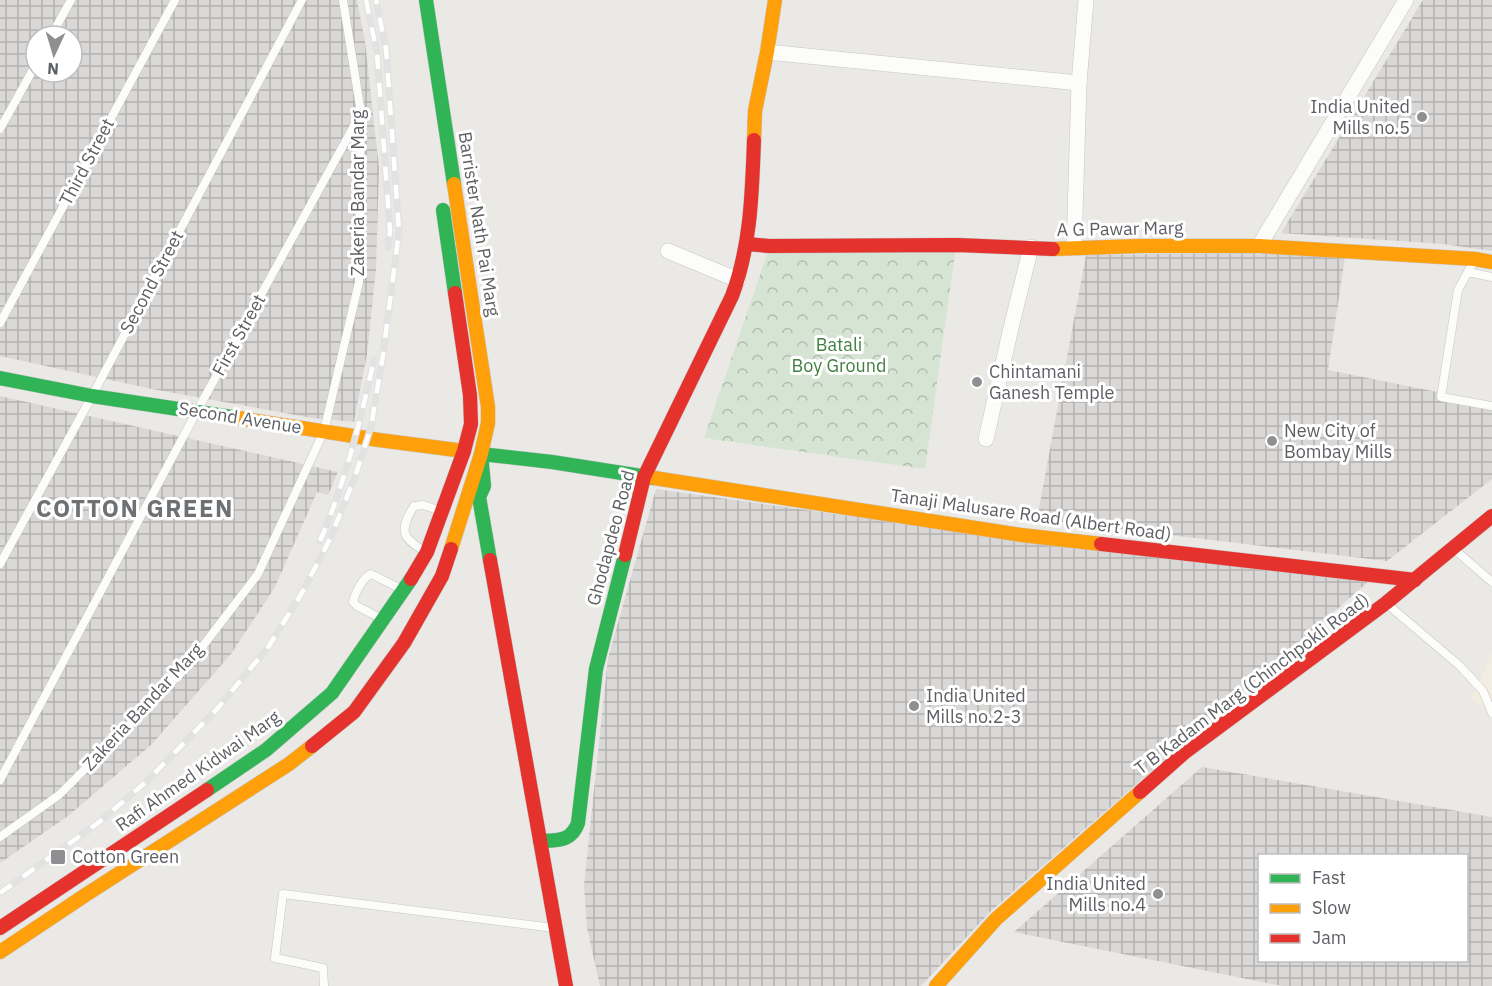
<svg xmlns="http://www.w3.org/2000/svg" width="1492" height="986" viewBox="0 0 1492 986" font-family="'IBM Plex Sans',sans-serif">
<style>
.commercial{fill:#f2ede0}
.industrial{fill:url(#industrial-grid);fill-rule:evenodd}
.park{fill:url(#park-crowns)}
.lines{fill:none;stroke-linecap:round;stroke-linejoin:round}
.lane-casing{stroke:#c5c5c5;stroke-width:9}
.street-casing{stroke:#c5c5c5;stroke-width:16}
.fast-casing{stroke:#c7c7c7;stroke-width:15}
.slow-casing{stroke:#c7c7c7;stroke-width:15}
.jam-casing{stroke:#c7c7c7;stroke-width:15}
.lane{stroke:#fcfcfb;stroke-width:8}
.street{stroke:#fcfcfb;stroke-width:15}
.fast{stroke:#30b455;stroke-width:14}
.slow{stroke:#ff9f0a;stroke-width:14}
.jam{stroke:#e5322d;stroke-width:14}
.rail-casing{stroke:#e2e2e2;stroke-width:7}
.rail{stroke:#fff;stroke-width:4.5;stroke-dasharray:14;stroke-linecap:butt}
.poi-dot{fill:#8e8f91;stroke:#fff;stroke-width:2}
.labels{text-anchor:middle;stroke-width:6;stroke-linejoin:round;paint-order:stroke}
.poi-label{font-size:18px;fill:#5c5f63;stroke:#fff;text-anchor:start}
.street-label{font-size:18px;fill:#5c5f63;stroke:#fff}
.park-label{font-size:18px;fill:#3f7f3f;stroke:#fff}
.district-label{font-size:24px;font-weight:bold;letter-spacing:1.5px;fill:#6d7174;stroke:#fff}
</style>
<defs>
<pattern id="industrial-grid" width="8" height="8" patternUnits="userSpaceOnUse" patternTransform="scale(1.5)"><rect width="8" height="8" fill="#dad8d6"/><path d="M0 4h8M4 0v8" fill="none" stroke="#b4b2b1"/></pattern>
<pattern id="park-crowns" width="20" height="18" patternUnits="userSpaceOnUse" patternTransform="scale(1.5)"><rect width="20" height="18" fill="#d6e5d3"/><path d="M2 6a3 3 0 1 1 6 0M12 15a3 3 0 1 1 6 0" fill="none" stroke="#b1bdaf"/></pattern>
</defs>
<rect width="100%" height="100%" fill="#eae9e6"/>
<polygon class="commercial" points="1492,653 1492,712 1471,699"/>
<g class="industrial">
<path d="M0,0H357L365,42L379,168L376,269L367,354L354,422L312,418L152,389L0,356ZM36,36H72V72H36Z"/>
<polygon points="1423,0 1492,0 1492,251 1443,244 1281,233"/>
<polygon points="1261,253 1345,257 1328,370 1492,403 1492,479 1387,561 1037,519 1086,255"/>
<polygon points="0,396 338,472 328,495 317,492 275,587 231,654 151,745 68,816 0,863"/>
<polygon points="656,489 1015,539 1368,582 990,912 921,986 600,986 587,928 584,885 608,658"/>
<path d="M1202,767L1492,817V986H1282L1014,932ZM1260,856H1466V960H1260Z"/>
</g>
<polygon class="park" points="956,247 925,469 704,438 769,249"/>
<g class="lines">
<defs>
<g id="lane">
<polyline points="51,36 71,0"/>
<polyline points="0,129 36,64"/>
<polyline points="1474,261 1458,290 1441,397 1492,406"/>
<polyline points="1468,272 1492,277"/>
<polyline points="0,323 175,0"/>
<polyline points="1455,550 1492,582"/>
<path d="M426,552C401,538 399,530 414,506L423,505L441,511"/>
<polyline points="0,564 92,396 302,0"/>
<polyline points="1387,604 1460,666 1483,691 1492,713"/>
<path d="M382,619L357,606L353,602C355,593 363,577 371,574L403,590"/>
<polyline points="0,780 197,411 360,115"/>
<polyline points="0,837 59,795 186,668 258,574 324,431 359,282 361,113 343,0"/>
<polyline points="324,986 323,968 275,958 283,894 554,928"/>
</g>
<g id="street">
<polyline points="767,52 1079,83"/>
<polyline points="1259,246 1406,0"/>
<polyline points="1074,248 1079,83 1086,0"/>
<polyline points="668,251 738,280"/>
<polyline points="986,439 1010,332 1031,247"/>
</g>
<g id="fast">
<polyline points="426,0 454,184"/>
<polyline points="443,210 455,293"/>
<polyline points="0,378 92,396 238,418"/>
<polyline points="490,560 479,497 484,486 481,454 552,462 654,478"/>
<polyline points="207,790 266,750 332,693 411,579"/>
<path d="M540,841C558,840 571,842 578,823L596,669L625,555"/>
</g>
<g id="slow">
<polyline points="754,140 755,111 767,52 775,0"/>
<polyline points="1053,249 1140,246 1259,246 1475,259 1492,262"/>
<polyline points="238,418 379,440 464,451"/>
<polyline points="654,478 1021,535 1101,544"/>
<polyline points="451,549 481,454 488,423 488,407 454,184"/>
<polyline points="0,952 87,894 289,764 312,746"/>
<polyline points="936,986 996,919 1140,792"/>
</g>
<g id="jam">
<polyline points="747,244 769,246 957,245 1053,249"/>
<polyline points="1101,544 1415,580"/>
<path d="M625,555L644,477L732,296C751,245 752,193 754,140"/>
<polyline points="490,560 566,986"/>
<polyline points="411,579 427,552 464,451 471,424 470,395 455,293"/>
<polyline points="312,746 354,712 404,643 442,576 451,549"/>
<polyline points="1140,792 1184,753 1386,603 1492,516"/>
<polyline points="0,928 207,790"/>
</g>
</defs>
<use href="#lane" class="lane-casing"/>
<use href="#street" class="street-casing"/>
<use href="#fast" class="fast-casing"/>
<use href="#slow" class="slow-casing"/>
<use href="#jam" class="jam-casing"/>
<use href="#lane" class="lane"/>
<use href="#street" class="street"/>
<use href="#fast" class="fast"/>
<use href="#slow" class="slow"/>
<use href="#jam" class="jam"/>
<defs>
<g id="rail">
<polyline points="366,0 377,53 390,231 388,247"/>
<path d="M320,541C345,483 360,422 374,360"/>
<polyline points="0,893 98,823 146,782 217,709 269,646 303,591 330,539 355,477 371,427 383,355 399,231 386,49 376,0"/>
</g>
</defs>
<use href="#rail" class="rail-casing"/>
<use href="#rail" class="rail"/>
</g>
<g class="poi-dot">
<circle cx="1422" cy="117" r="6"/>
<circle cx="977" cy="382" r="6"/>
<circle cx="1272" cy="441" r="6"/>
<circle cx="914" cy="706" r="6"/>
<rect x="50" y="849" width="16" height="16" rx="3"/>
<circle cx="1158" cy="894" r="6"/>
</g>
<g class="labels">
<g class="poi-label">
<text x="1410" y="113" text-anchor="end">India United<tspan x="1410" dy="21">Mills no.5</tspan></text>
<text x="989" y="378">Chintamani<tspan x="989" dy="21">Ganesh Temple</tspan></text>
<text x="1284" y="437">New City of<tspan x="1284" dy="21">Bombay Mills</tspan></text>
<text x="926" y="702">India United<tspan x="926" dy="21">Mills no.2-3</tspan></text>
<text x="72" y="863">Cotton Green</text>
<text x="1146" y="890" text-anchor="end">India United<tspan x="1146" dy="21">Mills no.4</tspan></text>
</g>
<g class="street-label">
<text transform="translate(87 162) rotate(-62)" y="6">Third Street</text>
<text transform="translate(358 193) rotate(-90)" y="6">Zakeria Bandar Marg</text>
<text transform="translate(479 224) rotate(81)" y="6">Barrister Nath Pai Marg</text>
<text transform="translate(1120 229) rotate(-1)" y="6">A G Pawar Marg</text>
<text transform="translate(152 282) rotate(-62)" y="6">Second Street</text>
<text transform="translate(239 335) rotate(-61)" y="6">First Street</text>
<text transform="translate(240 418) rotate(9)" y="6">Second Avenue</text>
<text transform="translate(1031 515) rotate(8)" y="6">Tanaji Malusare Road (Albert Road)</text>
<text transform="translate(611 538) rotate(-75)" y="6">Ghodapdeo Road</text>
<text transform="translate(1252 684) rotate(-37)" y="6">T B Kadam Marg (Chinchpokli Road)</text>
<text transform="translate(143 707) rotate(-47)" y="6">Zakeria Bandar Marg</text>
<text transform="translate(198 771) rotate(-35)" y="6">Rafi Ahmed Kidwai Marg</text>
</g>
<g class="park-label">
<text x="839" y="351">Batali<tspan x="839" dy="21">Boy Ground</tspan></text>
</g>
<g class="district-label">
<text x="135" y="517">COTTON GREEN</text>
</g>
</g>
<rect x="1258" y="854" width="210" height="108" fill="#ffffff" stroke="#bebfc1" stroke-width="1.5"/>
<rect x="1270" y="874" width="30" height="9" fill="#30b455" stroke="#bebfc1" stroke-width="1.5"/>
<text x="1312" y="884" font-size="18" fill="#5c5f63">Fast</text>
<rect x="1270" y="904" width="30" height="9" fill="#ff9f0a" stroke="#bebfc1" stroke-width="1.5"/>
<text x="1312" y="914" font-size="18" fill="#5c5f63">Slow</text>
<rect x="1270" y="934" width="30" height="9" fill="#e5322d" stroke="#bebfc1" stroke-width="1.5"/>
<text x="1312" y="944" font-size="18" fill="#5c5f63">Jam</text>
<g transform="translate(54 54) rotate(184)"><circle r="28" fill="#ffffff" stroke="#bebfc1" stroke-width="1.5"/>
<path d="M0-4.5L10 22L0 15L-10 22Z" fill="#8e8f91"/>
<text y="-9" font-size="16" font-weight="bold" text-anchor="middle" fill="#5c5f63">N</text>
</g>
</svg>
